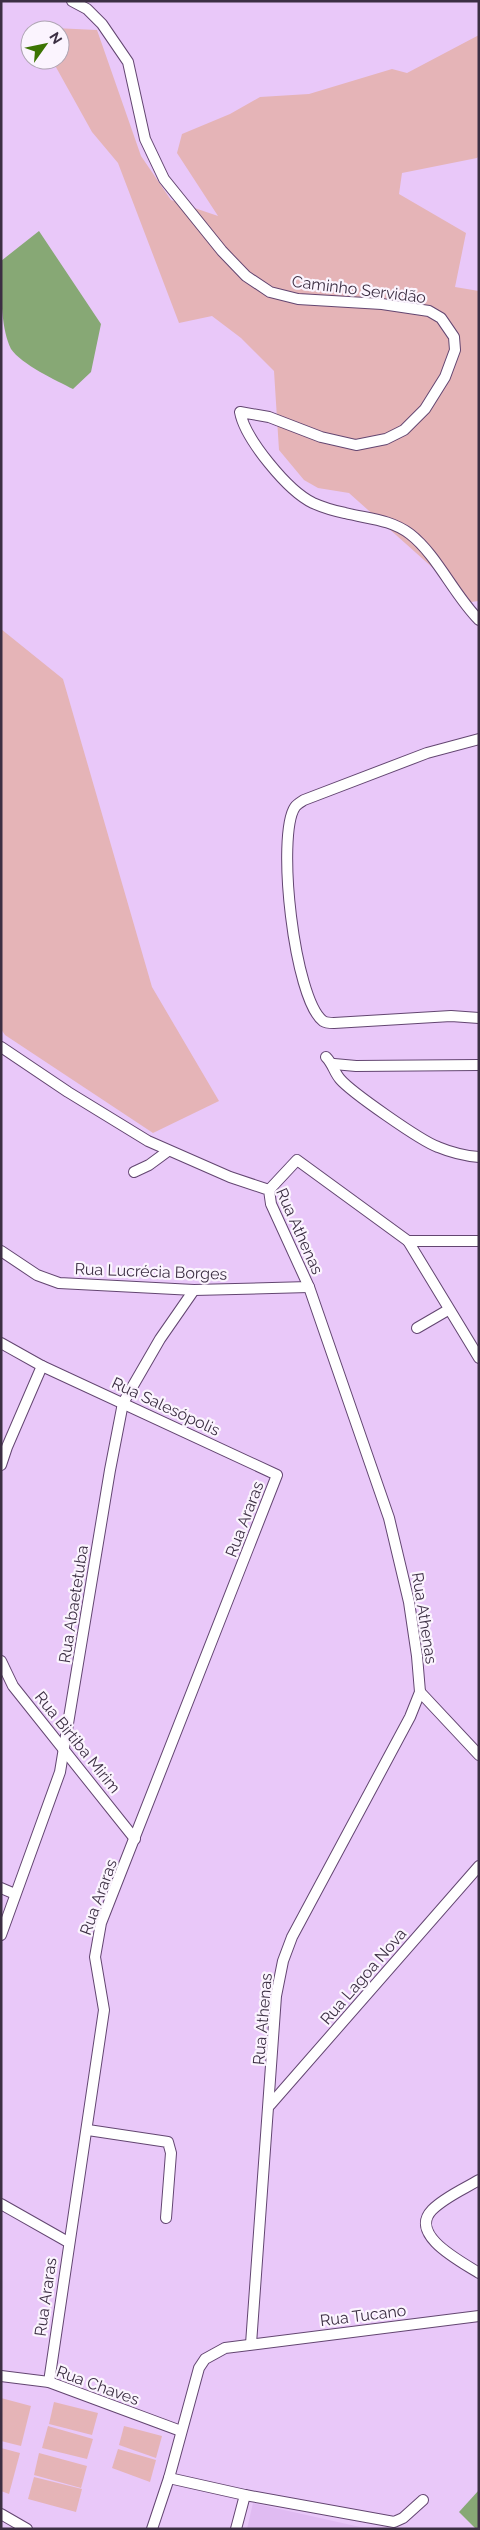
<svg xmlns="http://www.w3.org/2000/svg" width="480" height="2530" viewBox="0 0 480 2530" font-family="Raleway,sans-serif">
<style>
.built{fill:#e0bbf2}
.green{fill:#e5b4b7}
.water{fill:#87a875}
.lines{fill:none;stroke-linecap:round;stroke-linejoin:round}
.minor-casing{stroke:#634671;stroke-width:12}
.minor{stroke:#fff;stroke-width:10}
.labels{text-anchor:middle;stroke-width:4.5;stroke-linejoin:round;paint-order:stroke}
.street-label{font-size:16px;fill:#3c2f43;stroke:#fbf4fe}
</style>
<rect width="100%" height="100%" fill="#e9c8f9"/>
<polygon class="built" points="253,2503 369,2529 247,2529"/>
<g class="green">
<polygon points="54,28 97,30 141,156 171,200 218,216 177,153 182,134 230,114 260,97 309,94 392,69 407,73 479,35 479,156 477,158 402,173 399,194 466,233 455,287 479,291 479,601 471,602 349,493 318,488 304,480 279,450 274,371 241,338 212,316 179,323 118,163 92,132 52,60 60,60 60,30 54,30"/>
<polygon points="1,629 63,679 152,987 219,1101 153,1133 5,1035 1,1029"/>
<polygon points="1,2398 31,2406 21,2446 1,2441"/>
<polygon points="54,2402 98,2413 92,2435 49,2424"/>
<polygon points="48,2426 93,2439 87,2459 42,2448"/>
<polygon points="124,2426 162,2436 156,2458 119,2445"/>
<polygon points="1,2448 20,2453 9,2494 1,2491"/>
<polygon points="118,2449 156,2460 150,2482 112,2468"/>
<polygon points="39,2453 87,2466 81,2488 34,2475"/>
<polygon points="34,2477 82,2489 76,2512 28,2499"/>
</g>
<g class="water">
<path d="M39,231L101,324L91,372L73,389C57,381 21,364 11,349C0,327 1,286 1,261Z"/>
<polygon points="479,2490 479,2529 476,2529 459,2512"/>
</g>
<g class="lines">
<defs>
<g id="minor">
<path d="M72,1L87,9L102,24L128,62L145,139L164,179L222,251L246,276L270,292L298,299L382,304L429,311L441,318L454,337L455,350L445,377L425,409L404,430L386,439L356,445L321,437L269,417L240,412C245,439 288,491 313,503C322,507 335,511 345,513C368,519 390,519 410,534C437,555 454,595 479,620"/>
<path d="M479,739L427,753L304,800C301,802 297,804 295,807C276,835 294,999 323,1021C326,1023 330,1023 334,1023L451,1016L479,1018"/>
<polyline points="1,1047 68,1092 148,1141 230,1177 269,1190 271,1204 309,1287 389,1518 409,1602 417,1656 420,1692 410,1717 292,1937 283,1961 276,1996 251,2344"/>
<path d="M326,1057C333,1064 334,1072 340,1079C351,1092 421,1141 438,1147C450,1152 466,1156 479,1157"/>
<polyline points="334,1064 356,1066 479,1065"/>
<polyline points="134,1172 149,1165 168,1151"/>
<polyline points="269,1190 297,1160 408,1241 479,1241"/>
<polyline points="408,1241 479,1358"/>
<polyline points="1,1251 37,1275 59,1283 194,1290 309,1287"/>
<polyline points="417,1328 448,1310"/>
<polyline points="1,1343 42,1366 277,1475 101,1923 95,1957 104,2010 49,2382"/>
<polyline points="1,1465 7,1447 42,1366"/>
<polyline points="1,1661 13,1686 135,1839"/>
<polyline points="420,1692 479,1755"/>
<polyline points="1,1888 15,1894"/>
<polyline points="1,1935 60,1772 110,1470 123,1403 160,1339 194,1290"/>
<polyline points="270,2105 479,1866"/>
<polyline points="88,2130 168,2142 171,2153 166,2218"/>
<path d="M479,2180C464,2189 445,2197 432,2210C408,2235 462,2262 479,2273"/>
<polyline points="1,2204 68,2242"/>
<polyline points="1,2376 49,2382 181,2431"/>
<polyline points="169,2478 245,2495 394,2522 403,2518 423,2500"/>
<polyline points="1,2514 27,2529"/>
<polyline points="152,2529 169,2478 199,2368 205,2359 225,2348 479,2316"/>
<polyline points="236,2529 245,2495"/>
</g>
</defs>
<use href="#minor" class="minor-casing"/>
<use href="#minor" class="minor"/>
</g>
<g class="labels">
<g class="street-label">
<text transform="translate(359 289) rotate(7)" y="6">Caminho Servidão</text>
<text transform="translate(300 1231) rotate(66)" y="6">Rua Athenas</text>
<text transform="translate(151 1271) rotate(2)" y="6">Rua Lucrécia Borges</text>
<text transform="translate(166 1406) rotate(25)" y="6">Rua Salesópolis</text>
<text transform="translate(244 1519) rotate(-69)" y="6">Rua Araras</text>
<text transform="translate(73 1604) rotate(-81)" y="6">Rua Abaetetuba</text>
<text transform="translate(425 1618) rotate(81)" y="6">Rua Athenas</text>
<text transform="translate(78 1742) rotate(51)" y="6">Rua Birtiba Mirim</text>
<text transform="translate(98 1897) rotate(-70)" y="6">Rua Araras</text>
<text transform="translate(363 1976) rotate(-49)" y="6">Rua Lagoa Nova</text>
<text transform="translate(262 2019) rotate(-85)" y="6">Rua Athenas</text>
<text transform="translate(45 2297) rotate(-82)" y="6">Rua Araras</text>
<text transform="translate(363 2315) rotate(-7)" y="6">Rua Tucano</text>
<text transform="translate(98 2385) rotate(20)" y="6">Rua Chaves</text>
</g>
</g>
<rect width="480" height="2530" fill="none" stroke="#3c2f43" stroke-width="5"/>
<g transform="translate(45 45) rotate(57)"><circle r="24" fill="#fbf4fe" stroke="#afa5b3"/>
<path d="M0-4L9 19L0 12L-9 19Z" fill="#3c7403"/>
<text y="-8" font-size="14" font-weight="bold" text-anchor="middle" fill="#3c2f43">N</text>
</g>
</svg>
